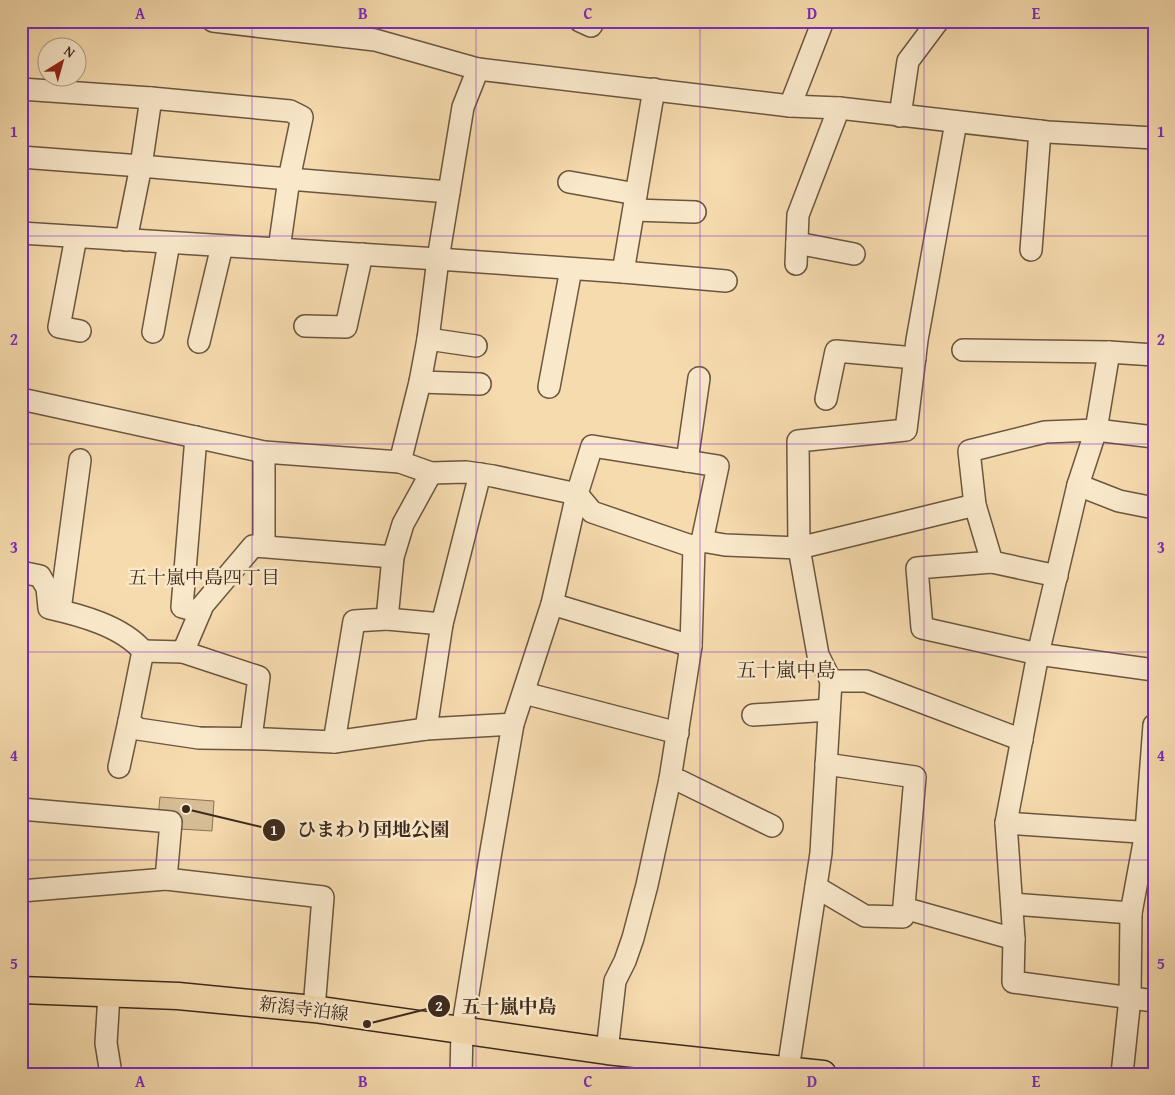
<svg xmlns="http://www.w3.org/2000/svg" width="1175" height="1095" viewBox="0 0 1175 1095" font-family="'Gentium Book Plus','Noto Serif JP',serif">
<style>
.green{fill:#d7bd95;stroke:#8a7358}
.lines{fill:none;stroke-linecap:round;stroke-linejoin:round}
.minor-casing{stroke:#6b5640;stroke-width:24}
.major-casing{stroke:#3d291c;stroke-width:29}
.minor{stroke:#f9e8ca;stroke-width:21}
.major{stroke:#f6dbae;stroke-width:26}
.grid{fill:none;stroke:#7b2cbf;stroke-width:1;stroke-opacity:0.55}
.labels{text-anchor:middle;stroke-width:5;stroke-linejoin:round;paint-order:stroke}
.street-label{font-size:18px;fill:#3d291c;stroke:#f9e8ca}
.neighbourhood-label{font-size:19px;fill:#3d291c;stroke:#f9e8ca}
.quarter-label{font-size:20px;fill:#3d291c;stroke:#f9e8ca}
.leader{fill:none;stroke:#3d291c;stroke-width:2}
.callout-dot{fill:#3d291c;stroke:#f9e8ca;stroke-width:2}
.mark-label{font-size:15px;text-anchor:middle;font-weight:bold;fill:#fff}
.callout-label{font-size:19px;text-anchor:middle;font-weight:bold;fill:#3d291c;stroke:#f9e8ca;stroke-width:5;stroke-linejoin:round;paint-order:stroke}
.neatline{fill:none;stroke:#7b2cbf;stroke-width:2}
.grid-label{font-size:16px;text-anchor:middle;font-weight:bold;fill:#7b2cbf}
</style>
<rect width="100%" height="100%" fill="#f6dbae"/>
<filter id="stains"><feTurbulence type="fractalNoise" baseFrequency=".004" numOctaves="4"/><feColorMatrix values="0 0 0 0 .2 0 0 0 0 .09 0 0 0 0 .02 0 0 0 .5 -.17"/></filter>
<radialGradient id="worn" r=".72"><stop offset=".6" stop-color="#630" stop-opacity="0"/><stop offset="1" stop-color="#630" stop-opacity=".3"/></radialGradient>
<polygon class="green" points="160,797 214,801 212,831 180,829 158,817"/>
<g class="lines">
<defs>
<g id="minor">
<polyline points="213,21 375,40 478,69 790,106 839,108 1048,132 1154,138"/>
<polyline points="580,21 591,26 594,21"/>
<polyline points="21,89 151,98 141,166 21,157"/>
<polyline points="790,106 823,21"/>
<polyline points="900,116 908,61 938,21"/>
<polyline points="956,122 917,340 906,430 798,441 799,548 818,655 831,681 866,681 1022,740"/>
<polyline points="569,182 636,194"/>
<polyline points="634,210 695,212"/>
<polyline points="21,233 438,259 623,272 654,89"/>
<polyline points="76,237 59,327 80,331"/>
<polyline points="126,240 141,166 289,179 302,117 290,111 151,98"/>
<polyline points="797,243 854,254"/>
<polyline points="279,249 289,179 449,192"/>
<polyline points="1031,250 1040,131"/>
<polyline points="796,264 798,215 839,108"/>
<polyline points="623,272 726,281"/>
<polyline points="305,326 346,327 362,254"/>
<polyline points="153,332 169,243"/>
<polyline points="428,339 476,346"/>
<polyline points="199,342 222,246"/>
<polyline points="963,350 1109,352"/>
<polyline points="1154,355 1109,352 1096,430 1078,485 1038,654 1006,823 1014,939 1013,982 1154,1001"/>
<polyline points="420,382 480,384"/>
<polyline points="549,387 571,269"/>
<polyline points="21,399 264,452 400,462 431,473 466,472 493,476 577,494 592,512 694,547"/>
<polyline points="826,399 836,351 915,358"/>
<polyline points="196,437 182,607 200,612"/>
<polyline points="1154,437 1096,430 1045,432 969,451 975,505 992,562 917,568 922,628 1038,654 1154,670"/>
<polyline points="264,452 264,546"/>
<polyline points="687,461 699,378"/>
<polyline points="400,462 420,382 428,339 438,259 463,107 478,69"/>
<polyline points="1078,485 1119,501 1154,508"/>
<polyline points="694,547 702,541 725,545 799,548 975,505"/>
<polyline points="992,562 1057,576"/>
<path d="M21,572L40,576L47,588L49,608C80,615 122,626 143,651L129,721L138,729L199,738L266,739L334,742L426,729L513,724"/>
<polyline points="552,604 691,646"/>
<polyline points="60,610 80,460"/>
<polyline points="387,619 442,624"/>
<polyline points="143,651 183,652 203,605 253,546 393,557"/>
<polyline points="183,652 259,677 251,738"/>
<polyline points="524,693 678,733"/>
<polyline points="753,715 829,710"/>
<polyline points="426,729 442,624 480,474"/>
<polyline points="334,742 354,621 387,619 393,557 403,524 431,473"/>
<polyline points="119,767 129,721"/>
<polyline points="670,779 680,781 772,826"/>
<polyline points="21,809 171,822 166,879 21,891"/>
<polyline points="1006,823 1154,833"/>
<polyline points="166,879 323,897 314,1009"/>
<polyline points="816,887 865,916 903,917 915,777 826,764"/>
<polyline points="1013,904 1131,913 1146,832 1154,725"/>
<polyline points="904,908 1014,939"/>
<polyline points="109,995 106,1043 111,1074"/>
<polyline points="607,1051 615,981 625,961 633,938 647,885 670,779 691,646 694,547"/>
<polyline points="788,1070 821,853 831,681"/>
<polyline points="461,1074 462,1031 491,851 513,724 552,604 577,494 592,446 718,466 702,541"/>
<polyline points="1122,1074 1130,998 1131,913"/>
</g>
<polyline id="major" points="21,990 178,996 314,1009 607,1051 823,1074"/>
</defs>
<use href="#minor" class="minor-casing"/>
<use href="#major" class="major-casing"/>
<use href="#minor" class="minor"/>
<use href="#major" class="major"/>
</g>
<path class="grid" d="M252,21V1074M476,21V1074M700,21V1074M924,21V1074M21,236H1154M21,444H1154M21,652H1154M21,860H1154"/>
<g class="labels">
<g class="street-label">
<text transform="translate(304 1009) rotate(7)" y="6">新潟寺泊線</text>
</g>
<g class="neighbourhood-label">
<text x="204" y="584">五十嵐中島四丁目</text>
</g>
<g class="quarter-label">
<text x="786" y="677">五十嵐中島</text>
</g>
</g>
<path class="leader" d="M186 809L274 830M367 1024L439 1006"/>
<g class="callout-dot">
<circle cx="186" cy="809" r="5"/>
<circle cx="367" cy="1024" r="5"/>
<circle cx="274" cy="830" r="12"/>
<circle cx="439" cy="1006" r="12"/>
</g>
<g class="mark-label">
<text x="274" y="835">1</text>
<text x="439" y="1011">2</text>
</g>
<g class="callout-label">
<text x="373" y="836">ひまわり団地公園</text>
<text x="509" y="1013">五十嵐中島</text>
</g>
<rect width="1175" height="1095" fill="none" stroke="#f6dbae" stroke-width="55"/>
<g transform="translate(62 62) rotate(37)"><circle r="24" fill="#f9e8ca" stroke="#ae9c84"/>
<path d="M0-4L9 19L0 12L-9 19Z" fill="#8f2418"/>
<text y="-8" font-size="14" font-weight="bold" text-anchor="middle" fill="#3d291c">N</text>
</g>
<rect x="28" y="28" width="1120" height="1040" class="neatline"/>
<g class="grid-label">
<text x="140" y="19">A</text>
<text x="363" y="19">B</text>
<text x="588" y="19">C</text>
<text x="812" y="19">D</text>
<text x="1036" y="19">E</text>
<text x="14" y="137">1</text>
<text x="1161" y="137">1</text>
<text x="14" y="345">2</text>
<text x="1161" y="345">2</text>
<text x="14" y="553">3</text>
<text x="1161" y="553">3</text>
<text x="14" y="761">4</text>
<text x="1161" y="761">4</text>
<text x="14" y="969">5</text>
<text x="1161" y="969">5</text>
<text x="140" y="1087">A</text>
<text x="363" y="1087">B</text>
<text x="588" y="1087">C</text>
<text x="812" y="1087">D</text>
<text x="1036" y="1087">E</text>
</g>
<rect width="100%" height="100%" filter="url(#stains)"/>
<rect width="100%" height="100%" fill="url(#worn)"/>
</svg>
